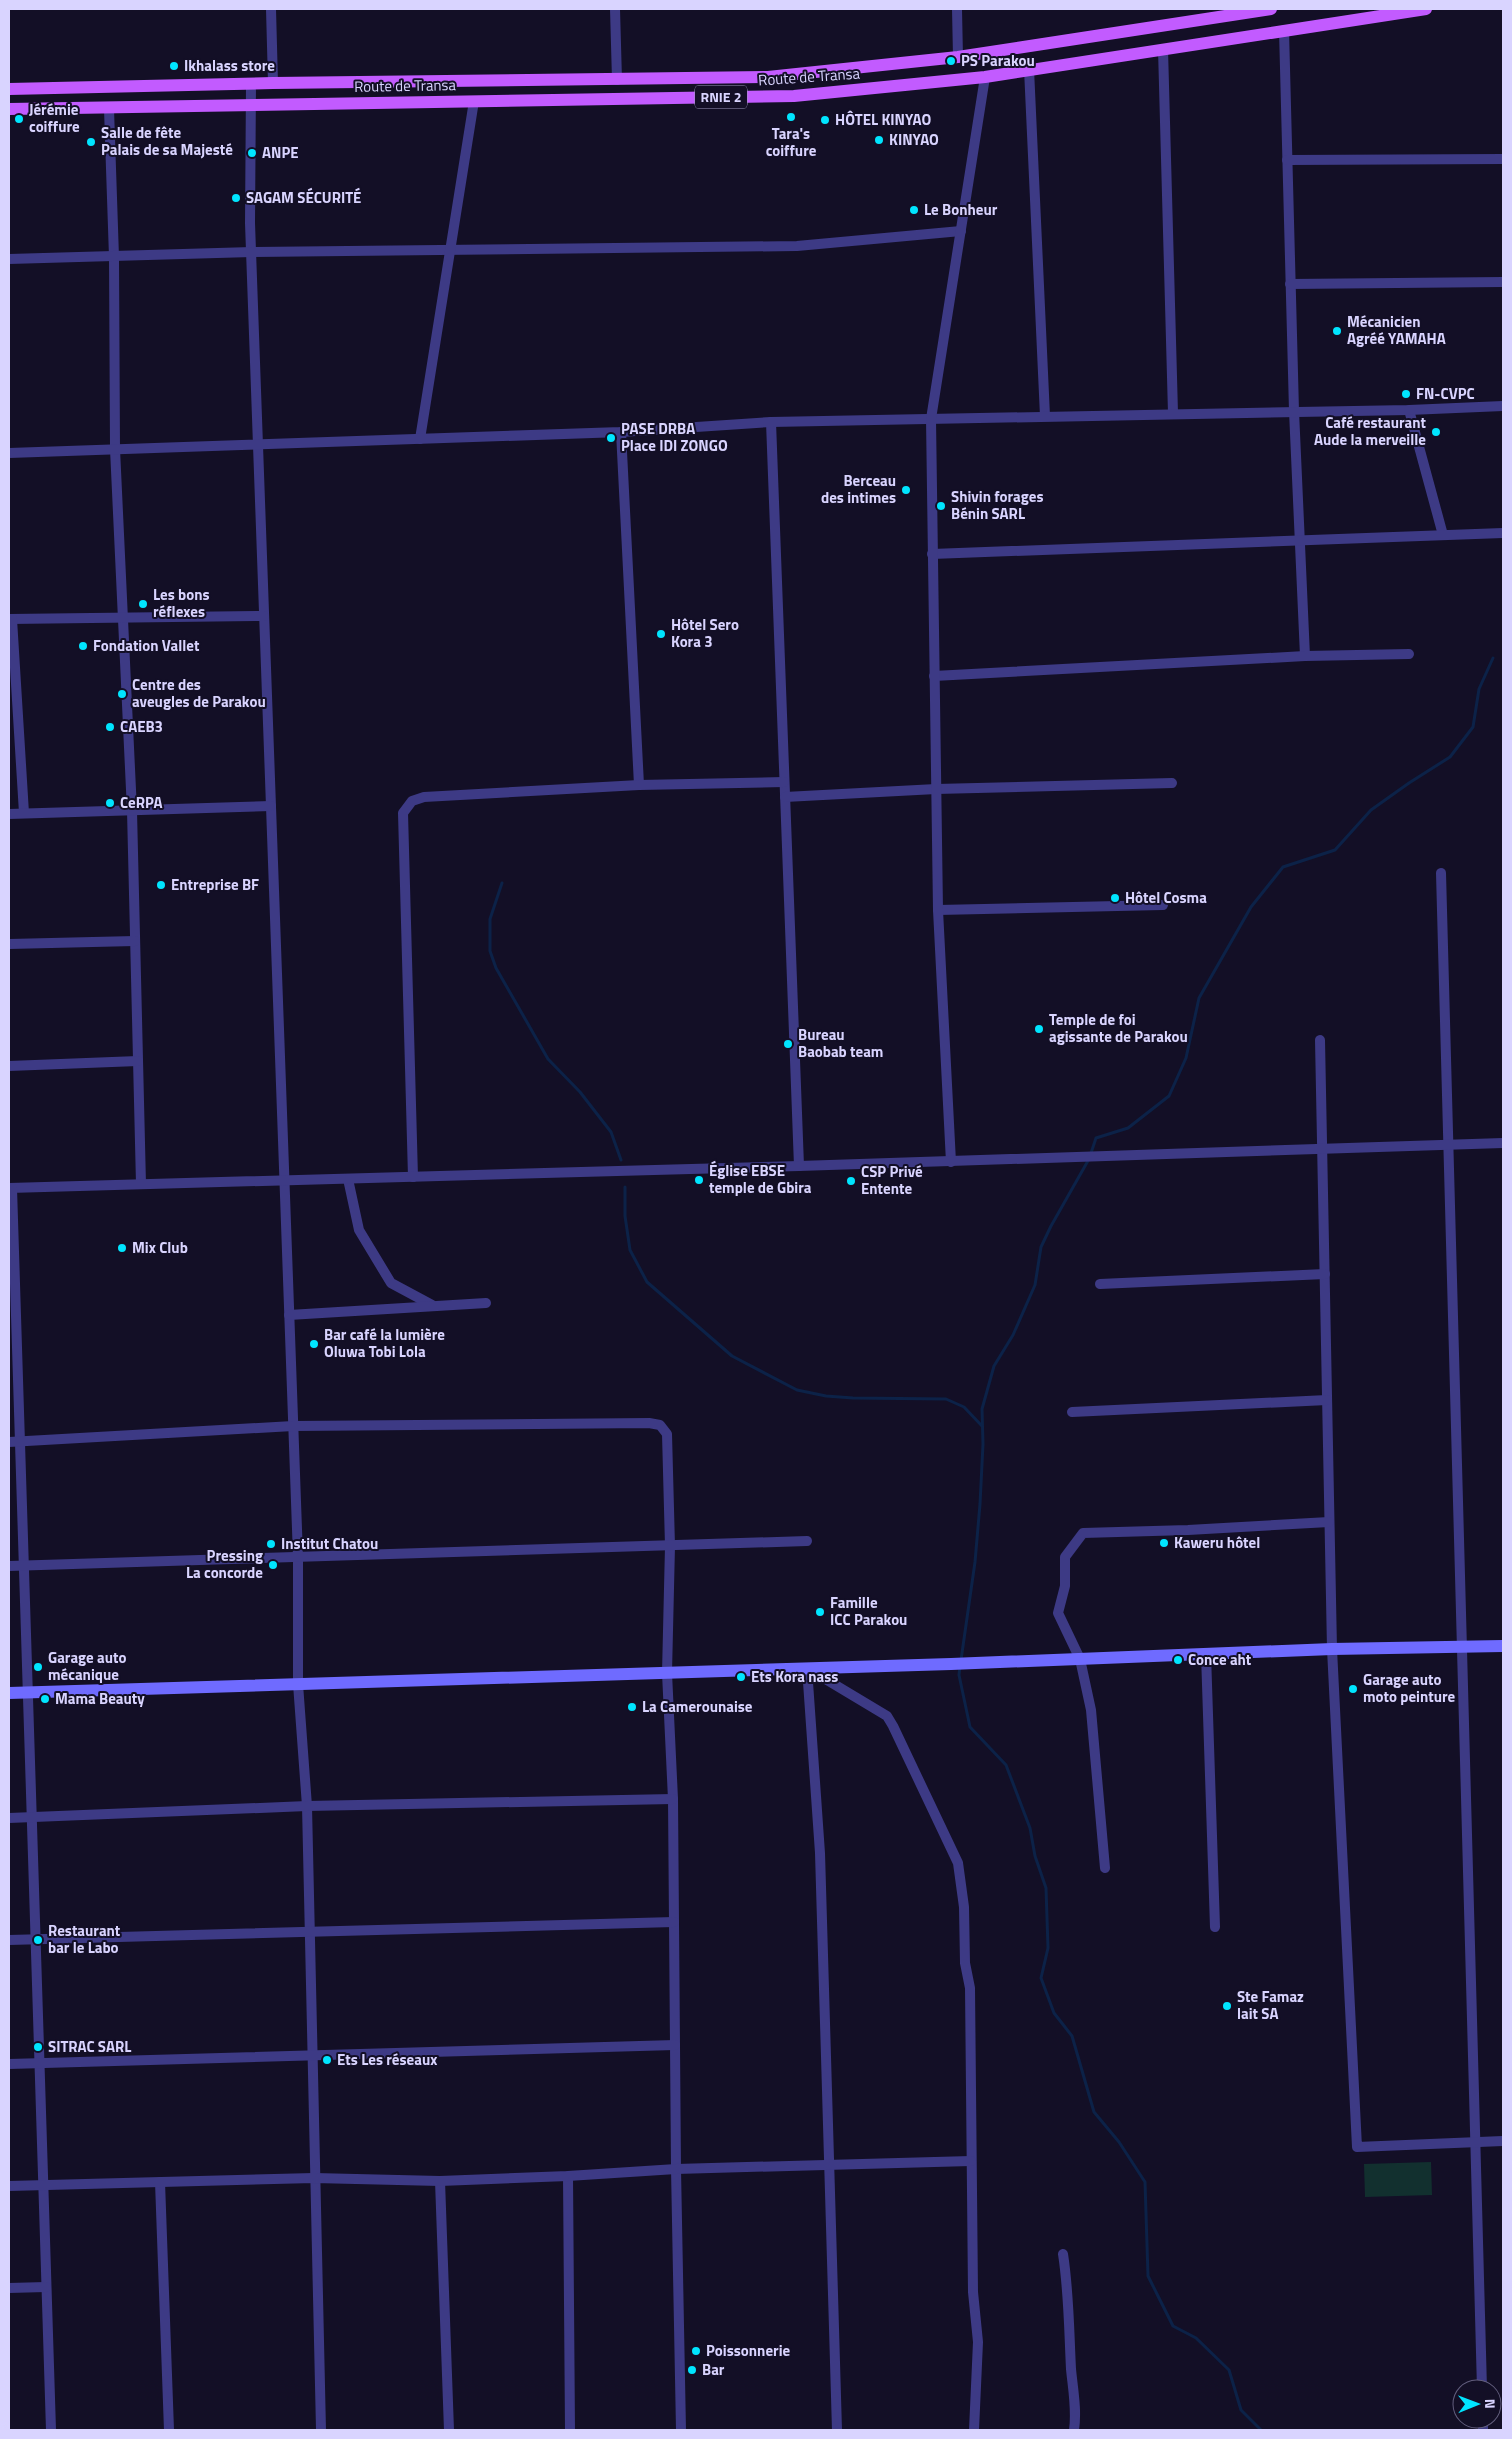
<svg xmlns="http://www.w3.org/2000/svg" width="1512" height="2439" viewBox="0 0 1512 2439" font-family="'Titillium Web',sans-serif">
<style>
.green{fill:#12302f}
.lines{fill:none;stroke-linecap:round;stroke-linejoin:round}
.stream{stroke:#0c2248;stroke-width:3}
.street{stroke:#3d3a85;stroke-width:10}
.secondary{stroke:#6f6bff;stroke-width:12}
.primary{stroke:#c25bff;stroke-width:12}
.poi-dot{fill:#00e5ff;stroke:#130f26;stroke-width:2}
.labels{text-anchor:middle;stroke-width:4;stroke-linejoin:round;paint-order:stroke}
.shield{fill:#130f26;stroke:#9e99be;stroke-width:1}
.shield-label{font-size:14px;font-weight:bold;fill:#d9d4ff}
.poi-label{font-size:15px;font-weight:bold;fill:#d9d4ff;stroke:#130f26;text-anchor:start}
.street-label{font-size:15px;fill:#d9d4ff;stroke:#130f26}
</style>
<rect width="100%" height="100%" fill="#130f26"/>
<polygon class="green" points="1431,2162 1432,2195 1365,2197 1364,2164"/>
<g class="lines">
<g class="stream">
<polyline points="502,883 490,919 490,951 496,968 548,1059 580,1092 611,1132 621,1160"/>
<polyline points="1091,1153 1096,1138 1128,1128 1169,1096 1186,1058 1199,998 1251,907 1283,867 1335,850 1371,810 1409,783 1450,757 1473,727 1479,689 1493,658"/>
<polyline points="625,1187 625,1216 630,1250 647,1282 732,1356 797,1390 826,1396 853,1398 946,1399 964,1407 982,1426"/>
<polyline points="961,1660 975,1562 980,1504 983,1444 982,1409 994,1366 1013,1335 1035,1285 1041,1247 1051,1226 1089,1159"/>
<polyline points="960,1666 959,1675 970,1727 1006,1765 1030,1828 1035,1856 1046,1888 1048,1948 1041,1978 1054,2013 1072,2036 1094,2112 1119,2142 1145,2182 1148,2276 1173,2326 1196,2338 1229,2370 1241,2410 1261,2430"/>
</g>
<g class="street">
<polyline points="271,9 273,83"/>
<polyline points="615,9 617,80"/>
<polyline points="957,9 958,57"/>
<polyline points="1284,30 1294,411 1305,656"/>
<polyline points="1163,49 1173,413"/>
<polyline points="1029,69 1045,416"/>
<polyline points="251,83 250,223 298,1557 298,1684 307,1806 321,2430"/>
<polyline points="109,109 114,257 115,449 132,811 141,1184"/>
<polyline points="1287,160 1503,159"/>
<polyline points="9,259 252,252 797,246 961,231"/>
<polyline points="1290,284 1503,282"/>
<polyline points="1409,410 1443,535"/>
<polyline points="771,422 799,1166"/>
<polyline points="621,432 639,785"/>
<polyline points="420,439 474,101"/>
<polyline points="9,453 621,432 771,422 1409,410 1503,406"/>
<polyline points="932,554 1503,533"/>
<polyline points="9,619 264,616"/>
<polyline points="12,619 24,813"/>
<polyline points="934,676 1305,656 1409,654"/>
<polyline points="785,797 936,789 1172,783"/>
<polyline points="9,814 271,806"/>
<polyline points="1441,873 1482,2389"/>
<polyline points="938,910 1163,905"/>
<polyline points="9,944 135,941"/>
<polyline points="1320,1040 1332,1649 1357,2147 1503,2141"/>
<polyline points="9,1066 138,1061"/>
<polyline points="951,1162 938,910 931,419 985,77"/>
<polyline points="413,1177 403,813 412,801 424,797 639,785 784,782"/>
<polyline points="348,1179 359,1230 391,1283 432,1305"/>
<polyline points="9,1188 799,1166 1503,1143"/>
<polyline points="12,1188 51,2430"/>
<polyline points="1100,1284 1325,1274"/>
<polyline points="289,1315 486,1303"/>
<polyline points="1072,1412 1327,1400"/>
<polyline points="9,1442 293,1426 649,1423 660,1425 667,1434 670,1546 667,1673 673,1799 676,2169 681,2430"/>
<polyline points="9,1566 807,1541"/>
<polyline points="1206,1654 1215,1927"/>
<polyline points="807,1668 887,1716 893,1726 958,1863 964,1907 965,1963 970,1988 973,2292 978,2342 974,2430"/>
<polyline points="807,1668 820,1853 837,2430"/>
<polyline points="9,1818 307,1806 673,1799"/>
<polyline points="1105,1868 1091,1710 1080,1659 1058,1613 1065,1586 1065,1557 1083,1533 1188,1530 1329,1522"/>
<polyline points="9,1940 674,1922"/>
<polyline points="9,2064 675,2045"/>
<polyline points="568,2176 570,2430"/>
<polyline points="440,2181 449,2430"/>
<polyline points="160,2182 169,2430"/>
<polyline points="9,2186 314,2178 440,2181 568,2176 676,2169 971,2161"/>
<path d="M1063,2254C1069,2293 1069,2330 1071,2369C1073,2390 1077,2410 1074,2430"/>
<polyline points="9,2288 46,2287"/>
<polyline points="1483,2419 1483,2430"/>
</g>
<polyline class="secondary" points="9,1693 951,1664 1332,1649 1503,1646"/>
<g class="primary">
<polyline points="9,89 273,83 768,77 958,57 1271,9"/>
<polyline points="9,109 794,96 985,77 1426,9"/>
</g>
</g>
<g class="poi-dot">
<circle cx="951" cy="61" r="5"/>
<circle cx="174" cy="66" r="5"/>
<circle cx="791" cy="117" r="5"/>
<circle cx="19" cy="119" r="5"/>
<circle cx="825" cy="120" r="5"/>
<circle cx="879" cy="140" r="5"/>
<circle cx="91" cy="142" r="5"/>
<circle cx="252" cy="153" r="5"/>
<circle cx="236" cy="198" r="5"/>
<circle cx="914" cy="210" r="5"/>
<circle cx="1337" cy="331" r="5"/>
<circle cx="1406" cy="394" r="5"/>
<circle cx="1436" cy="432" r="5"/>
<circle cx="611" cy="438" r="5"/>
<circle cx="906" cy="490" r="5"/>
<circle cx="941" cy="506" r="5"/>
<circle cx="143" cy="604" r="5"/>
<circle cx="661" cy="634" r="5"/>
<circle cx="83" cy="646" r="5"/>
<circle cx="122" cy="694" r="5"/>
<circle cx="110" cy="727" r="5"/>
<circle cx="110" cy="803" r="5"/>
<circle cx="161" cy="885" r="5"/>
<circle cx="1115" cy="898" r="5"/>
<circle cx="1039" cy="1029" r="5"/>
<circle cx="788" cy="1044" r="5"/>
<circle cx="699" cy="1180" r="5"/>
<circle cx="851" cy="1181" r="5"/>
<circle cx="122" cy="1248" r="5"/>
<circle cx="314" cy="1344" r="5"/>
<circle cx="1164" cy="1543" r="5"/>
<circle cx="271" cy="1544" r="5"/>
<circle cx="273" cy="1565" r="5"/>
<circle cx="820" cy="1612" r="5"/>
<circle cx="1178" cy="1660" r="5"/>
<circle cx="38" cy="1667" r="5"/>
<circle cx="741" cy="1677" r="5"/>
<circle cx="1353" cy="1689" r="5"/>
<circle cx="45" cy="1699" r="5"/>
<circle cx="632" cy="1707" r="5"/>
<circle cx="38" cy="1940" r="5"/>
<circle cx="1227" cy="2006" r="5"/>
<circle cx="38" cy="2047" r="5"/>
<circle cx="327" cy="2060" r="5"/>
<circle cx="696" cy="2351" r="5"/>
<circle cx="692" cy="2370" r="5"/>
</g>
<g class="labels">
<rect class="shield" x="695" y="85.5" width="52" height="23" rx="4"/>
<g class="shield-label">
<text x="721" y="102">RNIE 2</text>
</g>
<g class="poi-label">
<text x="961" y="66">PS Parakou</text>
<text x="184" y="71">Ikhalass store</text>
<text x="29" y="115">Jérémie<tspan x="29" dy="17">coiffure</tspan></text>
<text x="835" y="125">HÔTEL KINYAO</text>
<text x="101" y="138">Salle de fête<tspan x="101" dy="17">Palais de sa Majesté</tspan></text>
<text x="791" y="139" text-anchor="middle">Tara's<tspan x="791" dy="17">coiffure</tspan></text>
<text x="889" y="145">KINYAO</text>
<text x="262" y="158">ANPE</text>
<text x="246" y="203">SAGAM SÉCURITÉ</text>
<text x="924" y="215">Le Bonheur</text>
<text x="1347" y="327">Mécanicien<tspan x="1347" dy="17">Agréé YAMAHA</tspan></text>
<text x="1416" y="399">FN-CVPC</text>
<text x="1426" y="428" text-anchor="end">Café restaurant<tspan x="1426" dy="17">Aude la merveille</tspan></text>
<text x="621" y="434">PASE DRBA<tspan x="621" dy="17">Place IDI ZONGO</tspan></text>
<text x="896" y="486" text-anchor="end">Berceau<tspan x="896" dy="17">des intimes</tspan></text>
<text x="951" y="502">Shivin forages<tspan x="951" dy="17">Bénin SARL</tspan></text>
<text x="153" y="600">Les bons<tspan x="153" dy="17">réflexes</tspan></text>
<text x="671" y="630">Hôtel Sero<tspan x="671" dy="17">Kora 3</tspan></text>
<text x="93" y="651">Fondation Vallet</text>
<text x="132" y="690">Centre des<tspan x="132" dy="17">aveugles de Parakou</tspan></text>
<text x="120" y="732">CAEB3</text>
<text x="120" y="808">CeRPA</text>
<text x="171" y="890">Entreprise BF</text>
<text x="1125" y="903">Hôtel Cosma</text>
<text x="1049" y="1025">Temple de foi<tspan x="1049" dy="17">agissante de Parakou</tspan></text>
<text x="798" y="1040">Bureau<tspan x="798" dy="17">Baobab team</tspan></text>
<text x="709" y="1176">Église EBSE<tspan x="709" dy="17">temple de Gbira</tspan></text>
<text x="861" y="1177">CSP Privé<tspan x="861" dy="17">Entente</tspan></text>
<text x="132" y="1253">Mix Club</text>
<text x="324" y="1340">Bar café la lumière<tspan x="324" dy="17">Oluwa Tobi Lola</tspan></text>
<text x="1174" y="1548">Kaweru hôtel</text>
<text x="281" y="1549">Institut Chatou</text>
<text x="263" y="1561" text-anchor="end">Pressing<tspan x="263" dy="17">La concorde</tspan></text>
<text x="830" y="1608">Famille<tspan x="830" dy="17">ICC Parakou</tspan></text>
<text x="48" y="1663">Garage auto<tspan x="48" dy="17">mécanique</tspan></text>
<text x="1188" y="1665">Conce aht</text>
<text x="751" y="1682">Ets Kora nass</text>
<text x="1363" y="1685">Garage auto<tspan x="1363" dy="17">moto peinture</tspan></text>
<text x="55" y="1704">Mama Beauty</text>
<text x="642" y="1712">La Camerounaise</text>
<text x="48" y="1936">Restaurant<tspan x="48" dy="17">bar le Labo</tspan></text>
<text x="1237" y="2002">Ste Famaz<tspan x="1237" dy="17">lait SA</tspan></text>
<text x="48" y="2052">SITRAC SARL</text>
<text x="337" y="2065">Ets Les réseaux</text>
<text x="706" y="2356">Poissonnerie</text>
<text x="702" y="2375">Bar</text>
</g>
<g class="street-label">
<text transform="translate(809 77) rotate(-4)" y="5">Route de Transa</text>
<text transform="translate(405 86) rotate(-1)" y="5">Route de Transa</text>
</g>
</g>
<rect width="1512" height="2439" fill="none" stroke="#d9d4ff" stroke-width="20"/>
<g transform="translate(1477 2404) rotate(89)"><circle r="24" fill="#130f26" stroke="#625e7d"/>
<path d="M0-4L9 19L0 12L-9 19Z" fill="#00e5ff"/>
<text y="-8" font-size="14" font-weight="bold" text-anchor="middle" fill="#d9d4ff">N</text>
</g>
</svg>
